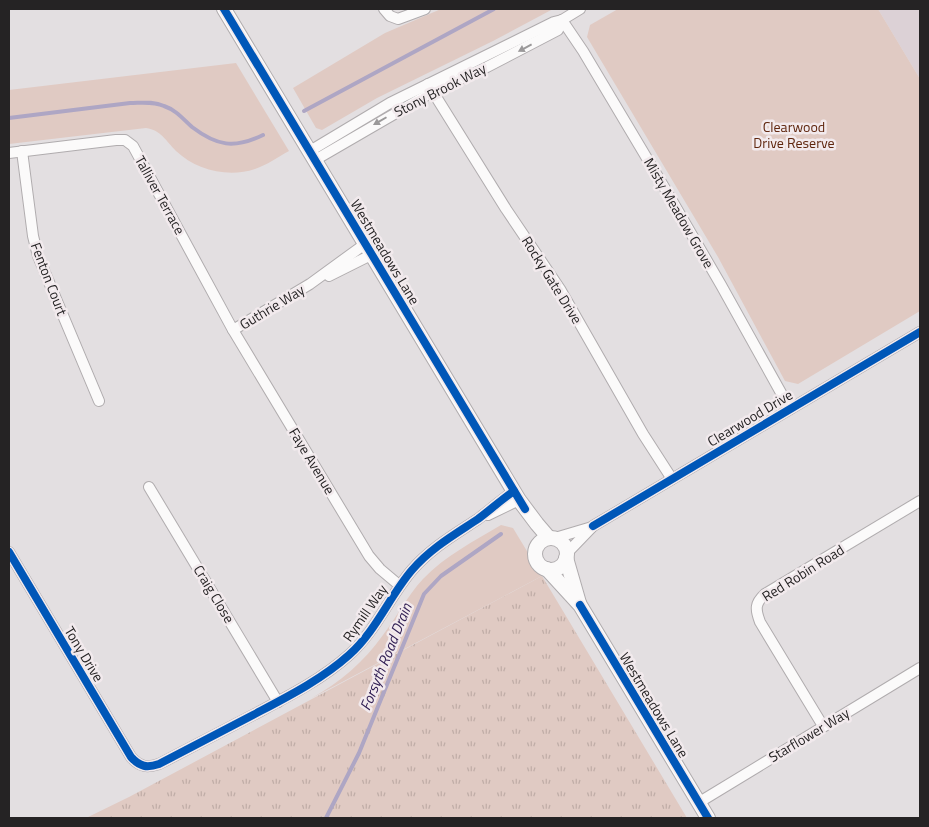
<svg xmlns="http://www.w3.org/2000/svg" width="929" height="827" viewBox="0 0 929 827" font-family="'Titillium Web',sans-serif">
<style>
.built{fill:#dcd1d6}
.grass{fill:url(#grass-tufts)}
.green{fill:#e0cac3}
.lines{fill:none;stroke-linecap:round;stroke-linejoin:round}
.stream{stroke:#aea6c4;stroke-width:4}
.street-casing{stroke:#b0acae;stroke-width:12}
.secondary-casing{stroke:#b0acae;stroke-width:16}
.street{stroke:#fbfafa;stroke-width:10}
.secondary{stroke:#fbfafa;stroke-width:14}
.cycleway-casing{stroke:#f2eaed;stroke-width:11}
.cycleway{stroke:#0057b8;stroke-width:8}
.oneway{fill:#9b999a}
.labels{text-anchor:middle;stroke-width:5;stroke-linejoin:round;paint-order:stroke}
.street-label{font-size:14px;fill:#252324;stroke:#f2eaed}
.park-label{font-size:14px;fill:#5f260e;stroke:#f2eaed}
.water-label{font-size:15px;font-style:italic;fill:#332155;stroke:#f2eaed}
</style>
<defs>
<pattern id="grass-tufts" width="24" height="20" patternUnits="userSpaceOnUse" patternTransform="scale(1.25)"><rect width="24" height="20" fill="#e0cac3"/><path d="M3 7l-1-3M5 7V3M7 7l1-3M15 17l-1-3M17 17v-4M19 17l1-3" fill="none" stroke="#c0ada7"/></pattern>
</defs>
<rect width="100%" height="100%" fill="#e3dfe1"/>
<polygon class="built" points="878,9 920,9 920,79"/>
<polygon class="grass" points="542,576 687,818 86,818 129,797"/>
<g class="green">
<polygon points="441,9 553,9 493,41 377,98 322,130 316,128 293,88 385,33"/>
<polygon points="618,9 878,9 920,79 920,311 798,384 785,381 718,257 587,37 590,25"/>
<path d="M236,63L289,151C278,157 267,165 255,169C228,178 196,170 176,151C166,141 161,130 146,128L9,144V90Z"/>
<path d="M501,525L513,528L542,576L312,698C340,682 364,662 383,635C397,617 407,596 423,579C445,556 474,541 501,525Z"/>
</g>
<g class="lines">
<g class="stream">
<polyline points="304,111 494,9"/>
<path d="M9,118L130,103C141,103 153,101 164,106C176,110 183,119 192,127C217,146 234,149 263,135"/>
<polyline points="326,818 359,753 424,594 441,576 501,534"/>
</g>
<defs>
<g id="street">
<polyline points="384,9 390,16 398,19 425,9"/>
<polyline points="562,20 583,51 667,192 721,285 790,409"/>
<polyline points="428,84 506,209 560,289 643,434 672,479"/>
<polyline points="22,151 33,236 38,256 99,401"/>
<polyline points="310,151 390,103 554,22 562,20 580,9"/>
<polyline points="9,153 116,140 125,140 133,146 233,330 369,556 380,569 399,585"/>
<polyline points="315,160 434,91 487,67 558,30 562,20"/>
<polyline points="329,276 371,255"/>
<polyline points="233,330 310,284 365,244"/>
<polyline points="149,487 278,702"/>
<polyline points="488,515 519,500"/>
<polyline points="555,538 592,527"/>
<path d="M9,552L131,757C140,767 147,768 159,764C190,748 222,731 253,715C287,697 321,680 349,655C376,631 389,597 412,570C431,548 454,535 478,519C490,510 501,500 514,491"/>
<polyline points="567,553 593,526 920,332"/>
<path d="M823,726L760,622C755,609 755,603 765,594L920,501"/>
<polyline points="698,803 920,668"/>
</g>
<g id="secondary">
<polyline points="224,9 519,500 537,524 549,538"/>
<circle cx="551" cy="554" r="16"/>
<polyline points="566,558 579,603"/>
<polyline points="547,569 580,605 708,818"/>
</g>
</defs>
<use href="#street" class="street-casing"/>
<use href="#secondary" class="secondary-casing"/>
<use href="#street" class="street"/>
<use href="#secondary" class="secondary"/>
<defs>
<g id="cycleway">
<polyline points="224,9 525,509"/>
<polyline points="593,526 920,332"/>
<path d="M9,552L131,757C140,767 147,768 159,764C190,748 222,731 253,715C287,697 321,680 349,655C376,631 389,597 412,570C431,548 454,535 478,519C490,510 501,500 514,491"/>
<polyline points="580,605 708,818"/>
</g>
</defs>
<use href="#cycleway" class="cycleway-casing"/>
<use href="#cycleway" class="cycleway"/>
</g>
<defs><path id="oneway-solid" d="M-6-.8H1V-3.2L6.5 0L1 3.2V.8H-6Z" transform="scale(1.25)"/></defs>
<g class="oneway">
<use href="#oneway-solid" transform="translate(525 48) rotate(152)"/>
<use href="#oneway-solid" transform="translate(380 121) rotate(150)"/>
</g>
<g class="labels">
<g class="street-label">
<text transform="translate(440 90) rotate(-27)" y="5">Stony Brook Way</text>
<text transform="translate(160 195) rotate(61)" y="5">Talliver Terrace</text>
<text transform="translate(679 213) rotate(60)" y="5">Misty Meadow Grove</text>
<text transform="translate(385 252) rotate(59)" y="5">Westmeadows Lane</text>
<text transform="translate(49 279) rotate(69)" y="5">Fenton Court</text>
<text transform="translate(552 280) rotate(58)" y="5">Rocky Gate Drive</text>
<text transform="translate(272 307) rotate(-31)" y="5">Guthrie Way</text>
<text transform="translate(750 418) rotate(-31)" y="5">Clearwood Drive</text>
<text transform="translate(312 461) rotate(59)" y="5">Faye Avenue</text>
<text transform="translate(803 573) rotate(-32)" y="5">Red Robin Road</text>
<text transform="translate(214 594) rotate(59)" y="5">Craig Close</text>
<text transform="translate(365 613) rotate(-55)" y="5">Rymill Way</text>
<text transform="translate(84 654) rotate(59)" y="5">Tony Drive</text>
<text transform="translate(654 705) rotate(59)" y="5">Westmeadows Lane</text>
<text transform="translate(809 735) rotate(-31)" y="5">Starflower Way</text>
</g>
<g class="park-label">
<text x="794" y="132">Clearwood<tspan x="794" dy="16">Drive Reserve</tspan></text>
</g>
<g class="water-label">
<text transform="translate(386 657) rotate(-68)" y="5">Forsyth Road Drain</text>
</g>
</g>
<rect width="929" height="827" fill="none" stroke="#252324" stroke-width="20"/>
</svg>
